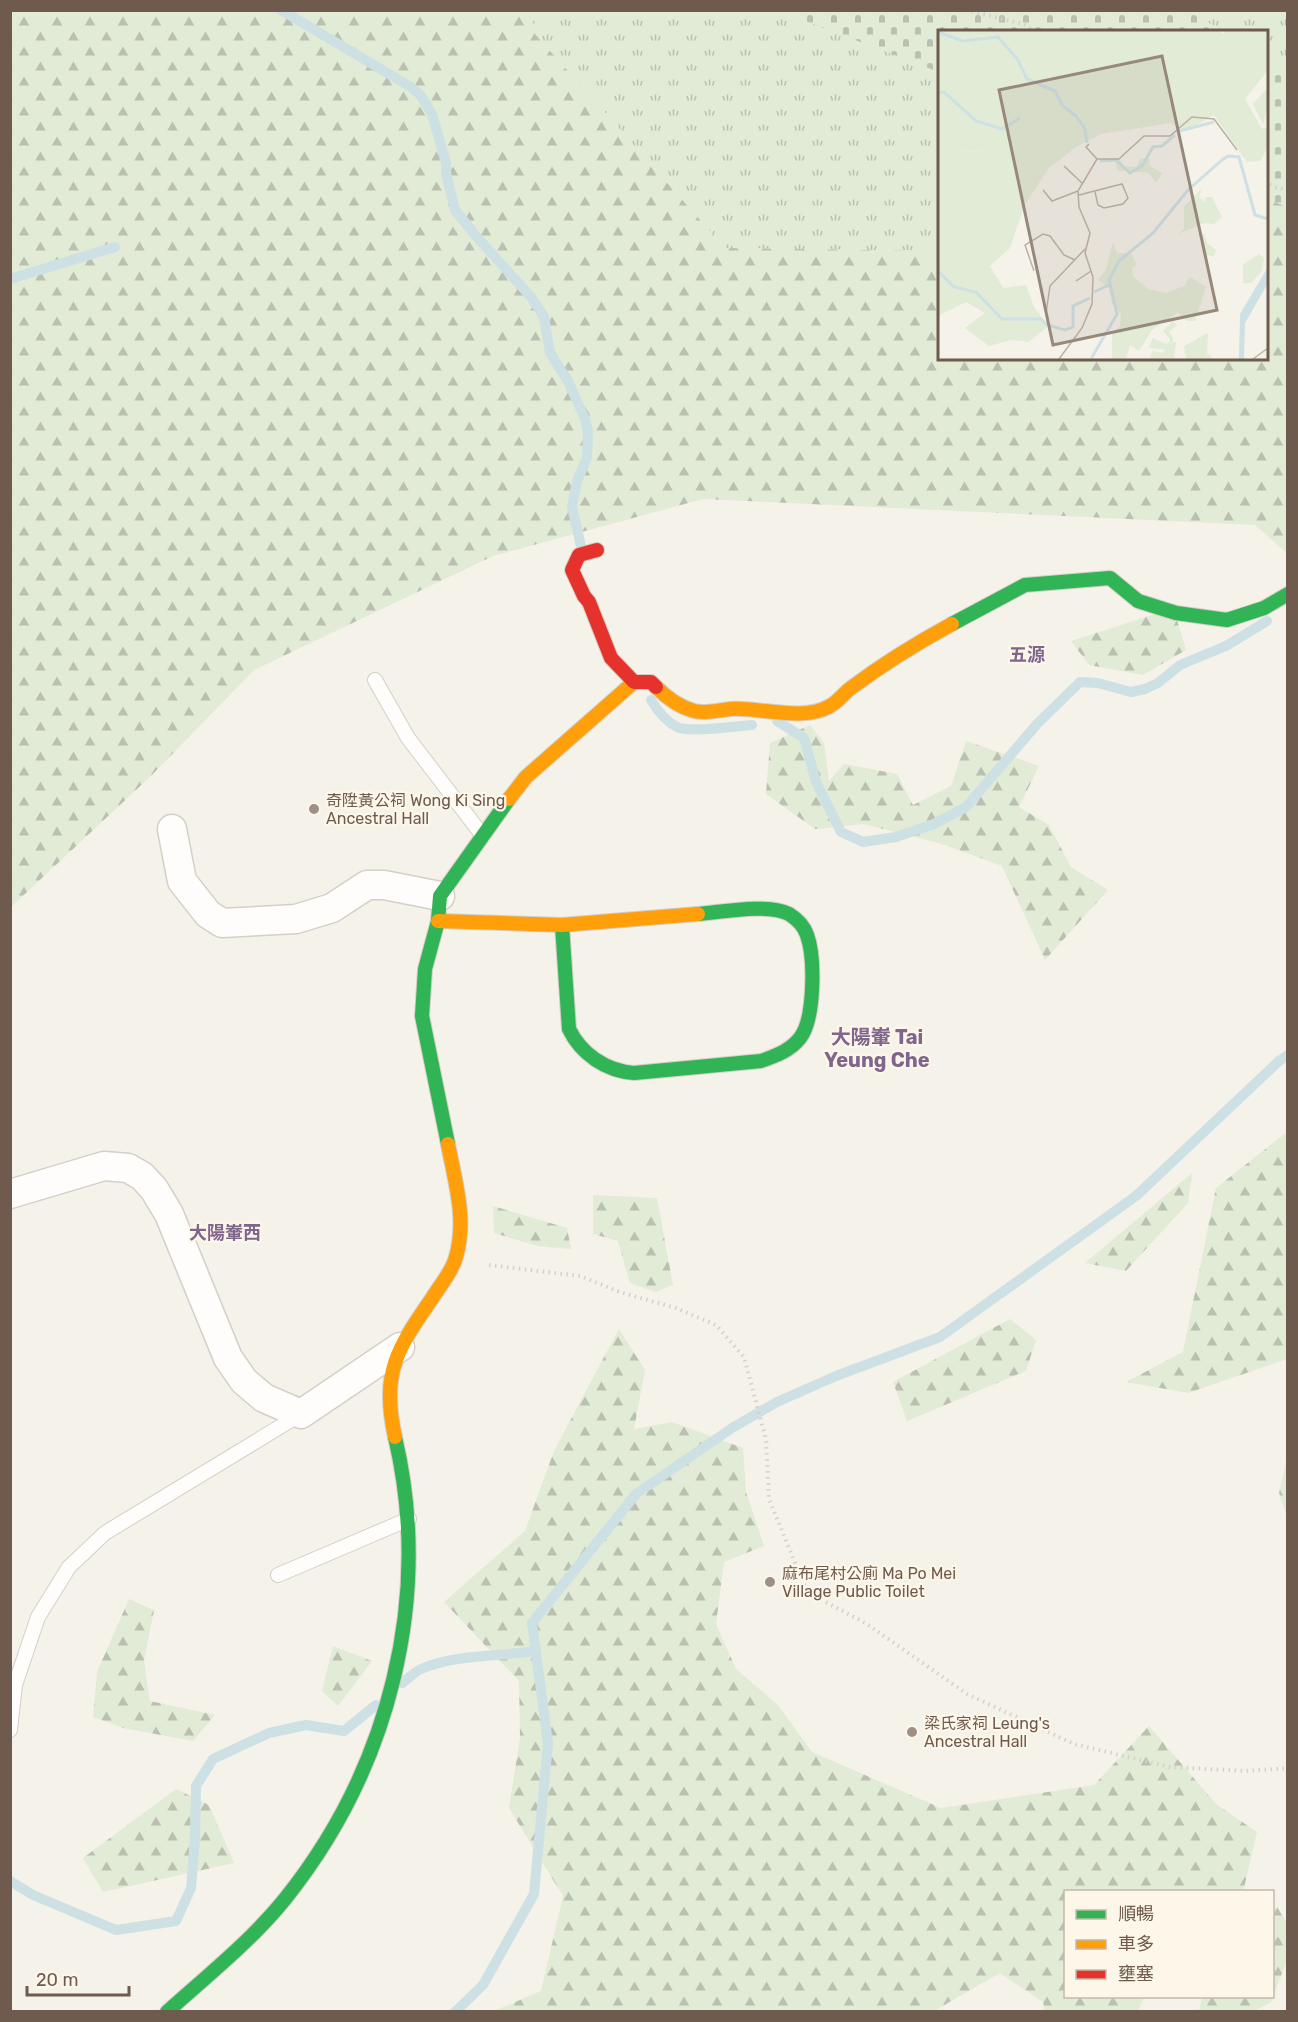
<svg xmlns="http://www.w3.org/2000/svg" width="1298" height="2022" viewBox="0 0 1298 2022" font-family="Rubik,'Noto Sans TC',sans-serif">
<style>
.grass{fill:url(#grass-tufts)}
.forest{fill:url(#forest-firs)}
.cemetery{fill:url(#cemetery-stones)}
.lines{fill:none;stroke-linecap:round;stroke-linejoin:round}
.stream{stroke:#cde0e4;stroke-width:10}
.lane-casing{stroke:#d4cfc8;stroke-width:16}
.street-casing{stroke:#d4cfc8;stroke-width:31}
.fast-casing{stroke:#d4cec6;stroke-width:16}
.slow-casing{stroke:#d4cec6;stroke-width:16}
.jam-casing{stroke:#d4cec6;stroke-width:16}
.path{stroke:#d6d0cb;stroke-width:4;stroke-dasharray:1.5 4.5;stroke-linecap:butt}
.lane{stroke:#fefdfc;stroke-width:14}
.street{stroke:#fefdfc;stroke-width:28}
.fast{stroke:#30b455;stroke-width:14}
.slow{stroke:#ff9f0a;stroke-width:14}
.jam{stroke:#e5322d;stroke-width:14}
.poi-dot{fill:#9e9084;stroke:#fdf7ea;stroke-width:2}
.labels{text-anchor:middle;stroke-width:4.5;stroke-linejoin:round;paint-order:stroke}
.poi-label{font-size:16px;fill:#6f5b4d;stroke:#fdf7ea;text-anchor:start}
.neighbourhood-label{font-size:18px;font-weight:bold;fill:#80658c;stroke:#fdf7ea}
.quarter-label{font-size:20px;font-weight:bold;fill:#80658c;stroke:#fdf7ea}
.inset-river{fill:none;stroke:#cde0e4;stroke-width:3}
.inset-road{fill:none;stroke:#bbb1a6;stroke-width:1.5}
.view{fill:#97887c;fill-opacity:0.15;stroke:#97887c;stroke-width:3}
.inset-edge{fill:none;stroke:#6f5b4d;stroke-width:3}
</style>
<defs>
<pattern id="grass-tufts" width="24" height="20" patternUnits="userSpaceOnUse" patternTransform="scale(1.5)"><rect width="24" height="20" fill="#e1ebd6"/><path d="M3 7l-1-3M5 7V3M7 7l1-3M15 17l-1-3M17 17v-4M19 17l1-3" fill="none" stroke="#bbc1b0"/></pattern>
<pattern id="forest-firs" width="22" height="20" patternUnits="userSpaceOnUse" patternTransform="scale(1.5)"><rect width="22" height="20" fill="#e1ebd6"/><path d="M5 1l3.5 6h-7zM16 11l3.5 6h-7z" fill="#bbc1b0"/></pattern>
<pattern id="cemetery-stones" width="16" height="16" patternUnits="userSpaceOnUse" patternTransform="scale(1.5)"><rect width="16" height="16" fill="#e1ebd6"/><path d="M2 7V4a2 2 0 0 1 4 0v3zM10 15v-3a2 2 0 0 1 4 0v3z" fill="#bbc1b0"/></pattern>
</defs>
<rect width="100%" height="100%" fill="#f5f2ea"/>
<polygon class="grass" points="531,11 1287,11 1287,159 1267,166 1266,32 940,32 939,251 725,248 535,34"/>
<g class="forest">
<polygon points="11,11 531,11 535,34 725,248 939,251 940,358 1266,358 1267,166 1287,159 1287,553 1255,525 703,499 493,556 254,670 151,776 11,907"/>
<polygon points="1155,614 1177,620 1186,650 1143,675 1089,665 1071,641"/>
<polygon points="810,725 824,743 829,781 844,764 897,774 913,805 951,786 966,741 1039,766 1019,807 1049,825 1071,867 1108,890 1045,960 1002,866 942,844 864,824 815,829 766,794 770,743"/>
<polygon points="1287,1132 1287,1359 1188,1393 1126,1382 1183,1352 1216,1188"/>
<polygon points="1192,1173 1188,1203 1126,1271 1085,1263"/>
<polygon points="593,1195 657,1198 673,1285 656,1292 630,1283 618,1241 593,1234"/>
<polygon points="493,1206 567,1228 571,1249 538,1246 494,1233"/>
<polygon points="1010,1319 1036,1340 1026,1371 907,1421 893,1382"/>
<polygon points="619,1329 645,1370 634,1429 672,1422 743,1448 746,1492 764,1546 724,1562 716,1624 736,1669 778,1705 812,1752 941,1808 1094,1785 1149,1726 1216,1804 1257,1832 1244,1888 1239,1891 1066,1892 1066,1996 1144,1997 1138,2011 1045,2011 1043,2002 1000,1973 934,2011 494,2011 541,1991 563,1896 509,1808 520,1738 519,1681 444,1602 525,1531 554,1451"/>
<polygon points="1287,1458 1287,1517 1279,1493"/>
<polygon points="129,1599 154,1610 144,1661 150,1701 215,1715 193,1741 123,1728 93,1717 97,1672"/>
<polygon points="333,1646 372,1661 338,1706 322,1691"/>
<polygon points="176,1789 209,1805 234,1863 103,1892 83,1858"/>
<polygon points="1277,1907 1287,1923 1287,1960 1271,2002 1254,2011 1199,2011 1202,1997 1272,1996 1273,1910"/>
</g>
<g class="cemetery">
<polygon points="1187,11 1224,31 940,32 939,72 779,11"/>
<polygon points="1266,56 1287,68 1287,207 1267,199"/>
</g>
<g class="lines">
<g class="stream">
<polyline points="281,10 411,87 421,96 432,114 446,163 446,173 455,210 476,236 532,298 544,317 550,353 568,381 585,419 588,432 587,458 577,481 572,507 582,551"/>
<polyline points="10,279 115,247"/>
<path d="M651,700C657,710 667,722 677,727C689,733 738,726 752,725"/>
<polyline points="777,721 804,738 816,782 841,832 863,842 896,837 934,824 966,807 1037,724 1080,682 1098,683 1131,692 1145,689 1158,683 1180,665 1226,646 1267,621"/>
<path d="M402,1683C408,1679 414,1672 421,1669C456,1654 498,1657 535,1651"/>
<polyline points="10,1881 33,1895 116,1930 176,1921 191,1888 195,1838 196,1786 213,1759 269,1733 306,1725 344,1731 376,1705"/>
<polyline points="455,2012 483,1985 534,1894 548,1743 532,1623 636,1494 732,1428 777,1402 836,1376 940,1337 1136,1196 1279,1061 1288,1055"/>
</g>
<defs>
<g id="lane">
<polyline points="375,680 408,738 483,836"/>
<polyline points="278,1575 409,1519"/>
<polyline points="10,1730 15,1685 38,1617 69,1567 105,1533 301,1414"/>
</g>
<g id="street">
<polyline points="172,829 182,881 208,914 222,923 296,919 332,908 367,885 384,885 440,896"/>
<polyline points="10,1194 104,1166 128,1168 142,1176 154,1189 169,1214 228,1358 244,1381 264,1398 301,1414 400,1347"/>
</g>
<g id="fast">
<polyline points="952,624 1025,585 1110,578 1138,601 1176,613 1227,620 1264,608 1288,594"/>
<path d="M562,925L569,1029C581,1054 606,1071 634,1073L761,1061C775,1056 790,1051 800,1038C815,1019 815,957 807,935C804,926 797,919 789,914C767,903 723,912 698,914"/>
<polyline points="448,1144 422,1016 425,969 438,921 440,896 509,799"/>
<path d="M167,2012C207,1976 251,1941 285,1899C389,1769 433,1599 395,1437"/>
</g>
<g id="slow">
<path d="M656,687C667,698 679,707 694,711C706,714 719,710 731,709C760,707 803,722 830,706C838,702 844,693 851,688C883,664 917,643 952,624"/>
<polyline points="509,799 526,777 634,682"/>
<polyline points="438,921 562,925 698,914"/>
<path d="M395,1437C381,1372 397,1349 433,1297C441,1284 452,1272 456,1257C467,1219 455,1182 448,1144"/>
</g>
<polyline id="jam" points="597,550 579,555 572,570 584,596 589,602 611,658 634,682 651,682 656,687"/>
</defs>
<use href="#lane" class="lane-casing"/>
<use href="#street" class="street-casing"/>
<use href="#fast" class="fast-casing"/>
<use href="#slow" class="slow-casing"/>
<use href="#jam" class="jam-casing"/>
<g class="path">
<polyline points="966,10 1027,25 1033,32"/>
<polyline points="1266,180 1273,187 1288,190"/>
<polyline points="489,1265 580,1276 620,1292 676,1308 716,1325 744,1357 766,1439 769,1499 807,1592 867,1624 967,1694 1074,1744 1170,1767 1246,1771 1288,1768"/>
</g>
<use href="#lane" class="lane"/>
<use href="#street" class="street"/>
<use href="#fast" class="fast"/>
<use href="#slow" class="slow"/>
<use href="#jam" class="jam"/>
</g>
<g class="poi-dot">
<circle cx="314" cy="809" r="6"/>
<circle cx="770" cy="1582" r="6"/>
<circle cx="912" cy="1732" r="6"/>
</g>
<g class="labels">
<g class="poi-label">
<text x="326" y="806">奇陞黃公祠 Wong Ki Sing<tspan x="326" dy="18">Ancestral Hall</tspan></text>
<text x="782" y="1579">麻布尾村公廁 Ma Po Mei<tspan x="782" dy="18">Village Public Toilet</tspan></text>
<text x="924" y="1729">梁氏家祠 Leung's<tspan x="924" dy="18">Ancestral Hall</tspan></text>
</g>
<g class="neighbourhood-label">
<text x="1027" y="661">五源</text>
<text x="225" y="1239">大陽輋西</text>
</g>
<g class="quarter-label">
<text x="877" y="1044">大陽輋 Tai<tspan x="877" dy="23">Yeung Che</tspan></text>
</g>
</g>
<g transform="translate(938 30)">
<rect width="330" height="330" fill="#f5f2ea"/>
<path d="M112,1H241L232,43L197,65L159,72L129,50ZM330,57V79L325,94L315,74ZM0,121L67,122L74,138L62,169L22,194H0ZM235,291L239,295L231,302L235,308L233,320L210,318L215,308L231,315L232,309L225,301Z" fill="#e1ebd6"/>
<path d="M0,1H112L129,50L159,72L197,65L232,43L241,1H282L285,4L287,1H330V40L307,69L324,99L330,96V117L322,131L309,132L276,85L248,101L233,93L163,104L138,117L111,138L87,174L72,218L52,236L65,258L88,255L96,277L110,296L91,312L73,310L51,316L27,298L47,283L28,272L0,286V194H22L62,169L74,138L67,122L0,121ZM203,128L212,129L211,135L224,143L218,153L210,143L179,140L178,133L182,130L186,136L198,137ZM264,158L261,167L266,172L268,167H274L284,187L276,194L266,193L240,204L246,199V177ZM266,204L269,213L278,220L276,226L265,225L262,205ZM175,211L179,223H193L199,235L194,238L195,246L210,259L228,263L246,256L252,247L268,257L257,291H249L240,282L214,300L201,321L192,315L188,329H174V303L182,296L183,284L174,274L171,258L160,250L168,239ZM321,224L326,228L324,241L313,253H305V234ZM270,303L269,323L275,329H248L246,316ZM230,312H238L236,329H212L214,321L225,323Z" fill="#e1ebd6"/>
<path d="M188,23L259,45L264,58L146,39L145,31Z" fill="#e1ebd6"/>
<path d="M330,237V253L307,293L306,329H301L302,284Z" fill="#cde0e4"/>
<path class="inset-river" d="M0,2L25,11L60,7L80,30L89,49L117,61L124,75L138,86L147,99L149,113M0,63L6,62L38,91L64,99L82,88M241,101L276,92M162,131L178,130L192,143L204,136L215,117L224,116L237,105M0,241L16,257L38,262L64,289H103L109,295L127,300L135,297V276L152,268M156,262L173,254M153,329L179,284L171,250L181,231L215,203L250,160L284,130L290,126L301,127L317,185L330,189"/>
<path class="inset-road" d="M151,114L148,117L159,129H181L206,106H232L254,87L276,89L299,120M126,136L144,153M105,160L114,171L140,161M141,165L184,154L190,168L185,174L166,178L160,175L157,162M96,241L87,215L105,204L112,206L126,225L137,230M138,251L153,241M108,283L112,256L147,219M121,329L144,298L154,274L155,247L147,223L152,203L141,177L140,161L159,129M315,329L330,318"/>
<path class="view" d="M224,26L279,280L115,315L61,60Z"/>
<rect width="330" height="330" class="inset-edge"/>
</g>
<rect width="1298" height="2022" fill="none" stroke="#6f5b4d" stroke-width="24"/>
<rect x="1064" y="1890" width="210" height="108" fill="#fdf7ea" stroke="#c4b9ab" stroke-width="1.5"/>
<rect x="1076" y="1910" width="30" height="9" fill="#30b455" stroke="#c4b9ab" stroke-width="1.5"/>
<text x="1118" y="1920" font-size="18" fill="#6f5b4d">順暢</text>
<rect x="1076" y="1940" width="30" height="9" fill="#ff9f0a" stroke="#c4b9ab" stroke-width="1.5"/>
<text x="1118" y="1950" font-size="18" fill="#6f5b4d">車多</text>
<rect x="1076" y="1970" width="30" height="9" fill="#e5322d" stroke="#c4b9ab" stroke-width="1.5"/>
<text x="1118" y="1980" font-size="18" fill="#6f5b4d">壅塞</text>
<path d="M27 1986v9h102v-9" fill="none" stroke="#6f5b4d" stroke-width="3"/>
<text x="36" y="1986" font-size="18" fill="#6f5b4d" stroke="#fdf7ea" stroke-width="4.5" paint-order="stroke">20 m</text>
</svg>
